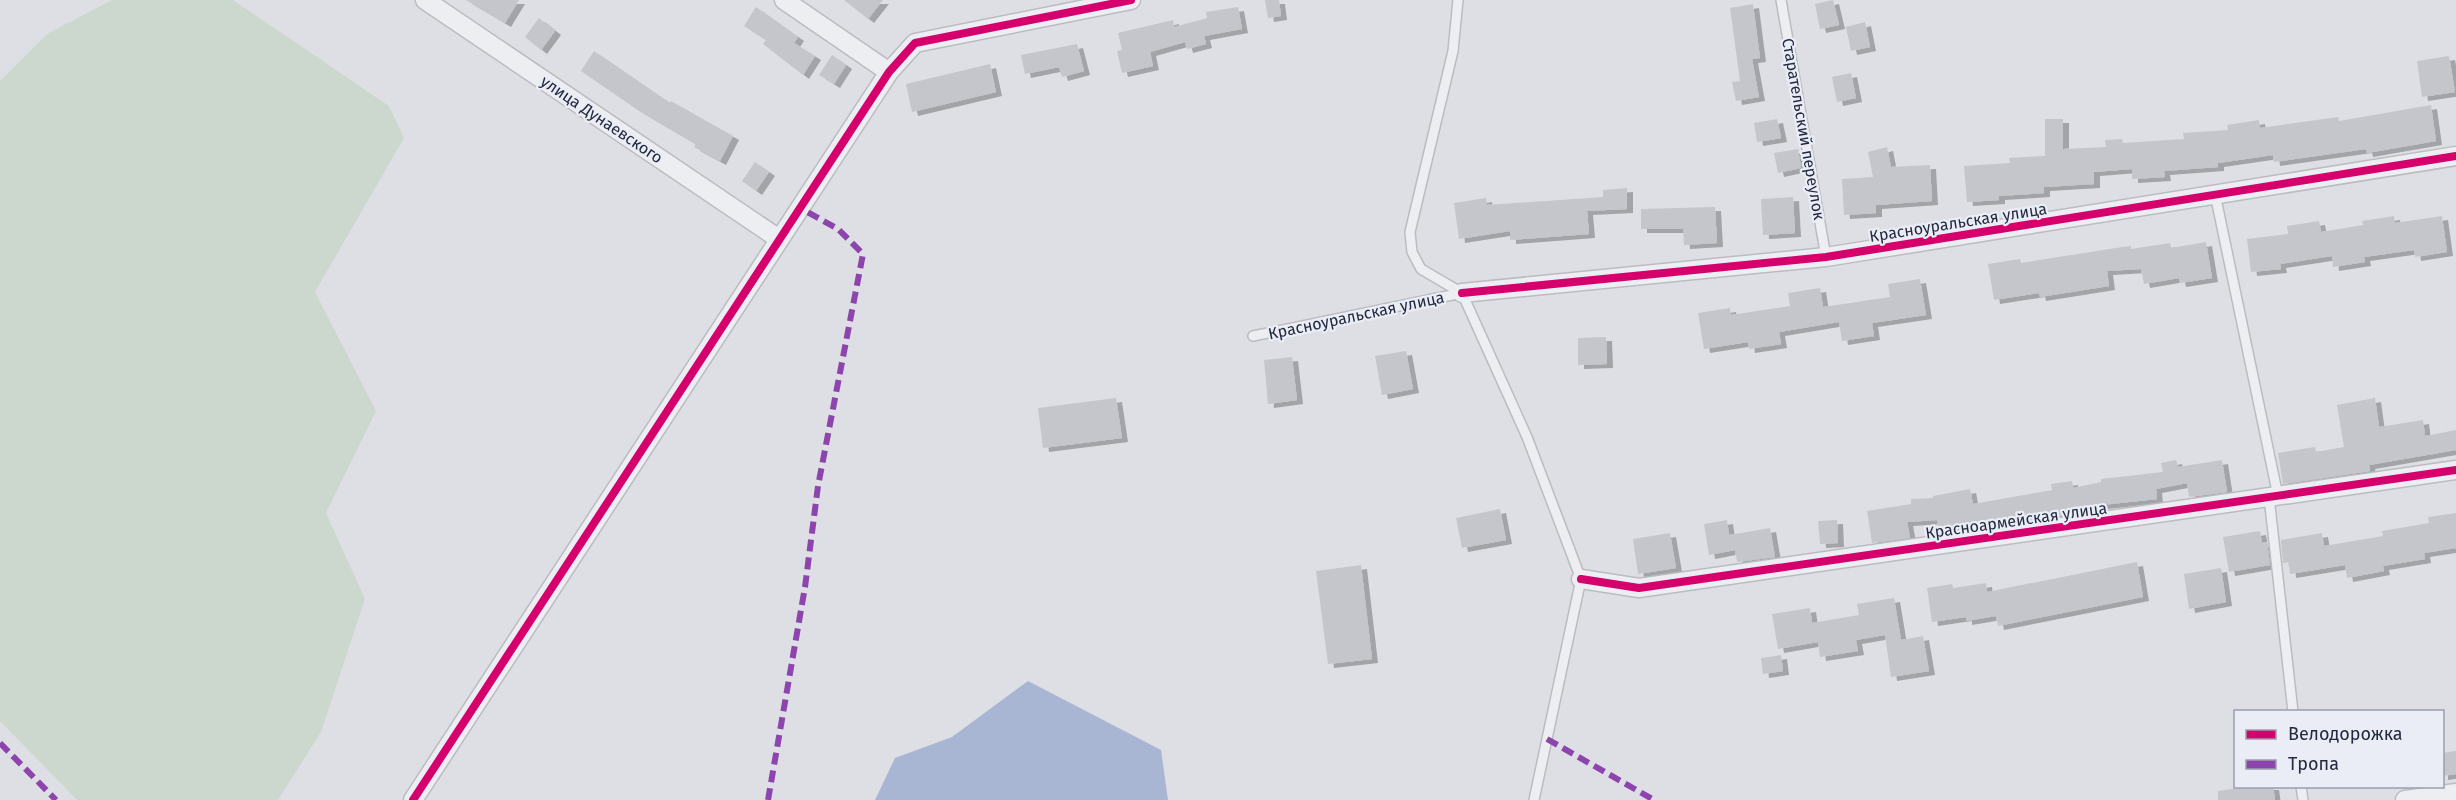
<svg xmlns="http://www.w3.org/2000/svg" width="2456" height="800" viewBox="0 0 2456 800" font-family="'Fira Sans',sans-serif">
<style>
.green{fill:#ccd8cd}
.water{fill:#a8b6d3}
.building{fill:#c5c6cc;filter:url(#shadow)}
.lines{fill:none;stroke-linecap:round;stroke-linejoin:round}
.lane-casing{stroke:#bbbcc2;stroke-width:12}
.street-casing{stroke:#bbbcc2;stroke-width:21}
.lane{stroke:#edeef1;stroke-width:9}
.street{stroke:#edeef1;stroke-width:18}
.quiet{stroke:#8e44ad;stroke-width:6;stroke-dasharray:12 6;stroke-linecap:butt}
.cycleway-casing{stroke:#eaedf5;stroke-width:11}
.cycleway{stroke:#d6006c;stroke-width:8}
.labels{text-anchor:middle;stroke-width:4.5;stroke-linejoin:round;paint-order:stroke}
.street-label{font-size:16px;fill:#23293e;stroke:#eaedf5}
</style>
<defs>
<filter id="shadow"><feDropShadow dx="6" dy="4" stdDeviation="0" flood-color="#0004"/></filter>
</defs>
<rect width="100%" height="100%" fill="#dedfe4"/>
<polygon class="green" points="112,0 233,0 389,106 404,138 315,292 376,411 326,513 365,599 321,732 278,800 77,800 0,721 0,81 47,34"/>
<polygon class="water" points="1028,681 1161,750 1168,800 875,800 895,758 952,737"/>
<g class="building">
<polygon points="466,0 519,0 505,23"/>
<polygon points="844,0 883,0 868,19"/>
<polygon points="1265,0 1279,0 1281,16 1268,18"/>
<polygon points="1833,0 1839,25 1820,29 1815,4"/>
<polygon points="1753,4 1760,58 1752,59 1759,97 1736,101 1732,82 1740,81 1730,8"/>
<polygon points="756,7 798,37 794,43 815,56 803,75 763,44 766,40 744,26"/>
<polygon points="1238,7 1242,29 1204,36 1206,44 1187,49 1185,42 1150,52 1153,66 1122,73 1117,51 1122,50 1118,33 1173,20 1174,27 1207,18 1206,12"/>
<polygon points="539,18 555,31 541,50 525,37"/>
<polygon points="1865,22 1870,47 1851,51 1846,27"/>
<polygon points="1077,44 1084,71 1062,77 1059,67 1025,74 1021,55"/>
<polygon points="594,51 670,103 671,101 733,136 720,161 694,147 696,144 638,110 581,71"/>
<polygon points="832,55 846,65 834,84 819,75"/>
<polygon points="2449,56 2455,92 2422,97 2417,61"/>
<polygon points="990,64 996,92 912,112 906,84"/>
<polygon points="1851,73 1856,98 1837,102 1832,77"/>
<polygon points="2431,105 2436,141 2367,153 2366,149 2274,162 2273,155 2218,163 2218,167 2164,171 2165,177 2132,179 2132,169 2094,172 2094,184 2044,187 2044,193 1999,196 1999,200 1967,202 1964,166 2010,163 2009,158 2045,156 2045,119 2063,119 2063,149 2106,147 2105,140 2122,139 2123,143 2184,139 2183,133 2228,130 2227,125 2259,120 2260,128 2338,117 2339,121"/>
<polygon points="1777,119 1781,138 1757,142 1754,123"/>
<polygon points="1887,147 1891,167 1930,165 1932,201 1876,205 1876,213 1844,215 1842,179 1873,177 1868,152"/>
<polygon points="1798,149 1801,168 1778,173 1774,153"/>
<polygon points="755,162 769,172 756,191 742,181"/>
<polygon points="1627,188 1627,209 1587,211 1589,234 1510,240 1510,231 1459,239 1454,203 1486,198 1487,205 1603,197 1603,190"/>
<polygon points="1793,197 1795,233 1763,235 1761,199"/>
<polygon points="1715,207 1717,243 1684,245 1683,229 1641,229 1641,209"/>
<polygon points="2394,216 2395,223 2442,216 2447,252 2415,257 2414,250 2364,257 2365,262 2333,267 2332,256 2280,264 2281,269 2251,272 2247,239 2288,234 2287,226 2319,221 2321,232 2363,225 2362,221"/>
<polygon points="2206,242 2212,278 2180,283 2179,278 2144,284 2141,269 2107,271 2109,286 2040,297 2039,293 1994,300 1988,264 2020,259 2021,263 2122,247 2131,246 2131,249 2170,243 2171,248"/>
<polygon points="1920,279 1926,315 1872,323 1874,336 1842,341 1839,322 1779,332 1781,344 1749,349 1748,342 1704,349 1698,313 1730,308 1731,315 1790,306 1788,293 1820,288 1823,307 1890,297 1888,284"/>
<polygon points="1606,337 1607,364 1578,365 1578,338"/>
<polygon points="1406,351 1413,389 1382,395 1375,356"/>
<polygon points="1292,357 1297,400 1268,404 1264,360"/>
<polygon points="1116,398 1122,438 1043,448 1038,408"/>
<polygon points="2375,398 2379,427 2423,420 2425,436 2456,430 2456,450 2369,465 2370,471 2283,484 2278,453 2315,447 2316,452 2344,447 2337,405"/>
<polygon points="2176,460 2178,467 2222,460 2227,492 2189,497 2187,483 2156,489 2157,499 2092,506 2077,509 2077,513 2002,524 2001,520 1938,530 1937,520 1907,522 1910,538 1872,543 1867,511 1911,504 1911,499 1933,498 1933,496 1970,489 1973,504 2052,490 2051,484 2072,481 2073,488 2101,482 2101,479 2163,472 2161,463"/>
<polygon points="1500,509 1506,540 1462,548 1456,518"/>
<polygon points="2456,513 2456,548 2424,553 2425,559 2383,566 2384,571 2347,578 2345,565 2290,574 2289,562 2283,563 2281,540 2322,533 2324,546 2383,536 2382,531 2429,523 2428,517"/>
<polygon points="1727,520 1729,535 1770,528 1775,557 1737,562 1735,550 1709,555 1704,524"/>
<polygon points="1837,520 1838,543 1820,544 1818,521"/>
<polygon points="2260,531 2262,543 2267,542 2270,565 2229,572 2223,537"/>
<polygon points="1670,533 1676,568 1638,574 1633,539"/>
<polygon points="2137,562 2143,597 1998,626 1996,616 1966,621 1966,617 1932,622 1927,588 1952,584 1953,588 1986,583 1987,592"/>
<polygon points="1361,565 1372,659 1328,664 1316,571"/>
<polygon points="2221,568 2226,602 2189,609 2184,574"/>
<polygon points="1894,598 1901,640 1923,636 1929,671 1891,677 1885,635 1856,640 1858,651 1820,657 1818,642 1778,649 1772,614 1810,608 1812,623 1859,615 1857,604"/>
<polygon points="1781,655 1783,671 1763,674 1761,658"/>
<polygon points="2456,751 2456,774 2442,776 2442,753"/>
<polygon points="2252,786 2273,786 2275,800 2218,800 2218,791"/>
</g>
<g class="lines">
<defs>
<g id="lane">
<polyline points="1458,0 1453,51 1410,232 1412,252 1421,269 1462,293 1527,437 1581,579 1534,800"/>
<polyline points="1781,0 1826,257"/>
<polyline points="2215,194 2278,496"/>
<polyline points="1253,336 1462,293"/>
<polyline points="2269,497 2293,712"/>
<polyline points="2301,786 2303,800"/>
</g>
<g id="street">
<polyline points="425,0 779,239"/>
<polyline points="784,0 889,72"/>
<polyline points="1462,293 1826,257 2456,156"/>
<polyline points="1581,579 1639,588 2456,470"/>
<polyline points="413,800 889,72 915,43 1131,0"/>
<polyline points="2405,800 2456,793"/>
</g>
</defs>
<use href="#lane" class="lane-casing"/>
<use href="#street" class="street-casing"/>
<use href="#lane" class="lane"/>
<use href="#street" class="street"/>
<g class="quiet">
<polyline points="1547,739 1654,800"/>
<polyline points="0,743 56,800"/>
<polyline points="768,800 805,587 818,486 863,254 838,229 800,208"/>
</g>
<defs>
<g id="cycleway">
<polyline points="1462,293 1826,257 2456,156"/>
<polyline points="1581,579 1639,588 2456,470"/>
<polyline points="413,800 889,72 915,43 1131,0"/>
</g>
</defs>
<use href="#cycleway" class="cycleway-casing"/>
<use href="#cycleway" class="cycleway"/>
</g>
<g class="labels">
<g class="street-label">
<text transform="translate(602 119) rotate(34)" y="6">улица Дунаевского</text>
<text transform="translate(1804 129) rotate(80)" y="6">Старательский переулок</text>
<text transform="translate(1958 222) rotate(-9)" y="6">Красноуральская улица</text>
<text transform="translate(1356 315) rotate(-12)" y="6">Красноуральская улица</text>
<text transform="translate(2016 520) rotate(-8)" y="6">Красноармейская улица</text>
</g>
</g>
<rect x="2234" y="710" width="210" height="78" fill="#eaedf5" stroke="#9a9fac" stroke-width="1.5"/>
<rect x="2246" y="730" width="30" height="9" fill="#d6006c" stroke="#9a9fac" stroke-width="1.5"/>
<text x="2288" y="740" font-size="18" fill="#23293e">Велодорожка</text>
<rect x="2246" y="760" width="30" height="9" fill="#8e44ad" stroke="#9a9fac" stroke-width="1.5"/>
<text x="2288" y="770" font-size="18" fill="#23293e">Тропа</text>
</svg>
